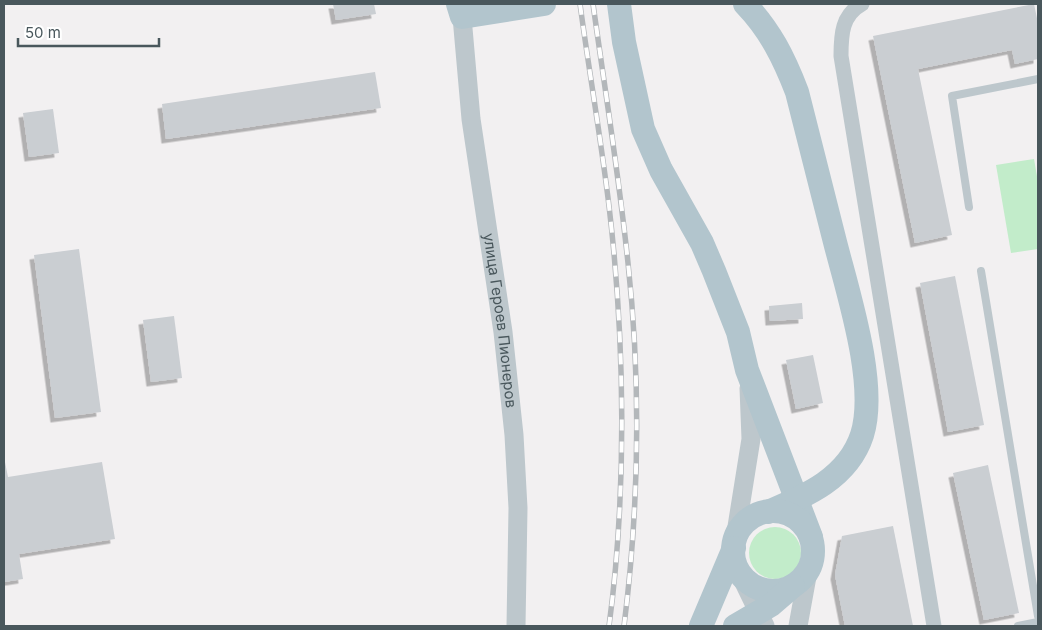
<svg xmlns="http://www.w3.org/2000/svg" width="1042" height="630" viewBox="0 0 1042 630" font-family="Inter,sans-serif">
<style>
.green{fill:#c2ecca}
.building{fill:#caced2;filter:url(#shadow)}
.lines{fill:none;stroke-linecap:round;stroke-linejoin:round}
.service{stroke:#bdc7cc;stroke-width:8}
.minor{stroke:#bdc7cc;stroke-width:15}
.tertiary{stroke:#bdc7cc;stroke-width:19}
.primary{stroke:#b2c5cd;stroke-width:24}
.rail-casing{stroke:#b3b7ba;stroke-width:5.5}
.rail{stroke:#fff;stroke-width:4;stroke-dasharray:11;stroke-linecap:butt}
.labels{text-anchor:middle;stroke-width:5;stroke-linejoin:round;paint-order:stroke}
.street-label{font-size:15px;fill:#49575c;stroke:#fff}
</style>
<defs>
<filter id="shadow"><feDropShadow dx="-4.5" dy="4.5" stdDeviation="0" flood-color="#0004"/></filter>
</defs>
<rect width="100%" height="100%" fill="#f2f0f1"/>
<g class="green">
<polygon points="1034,159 1038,182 1038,249 1011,253 996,165"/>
<circle cx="775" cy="553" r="26"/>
</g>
<g class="building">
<polygon points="333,4 374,4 376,14 336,20"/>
<polygon points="1034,4 1038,23 1038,59 1015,64 1012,50 918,69 952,235 915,243 873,36"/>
<polygon points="375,72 381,108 166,139 162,104"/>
<polygon points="53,109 59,153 29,157 23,113"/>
<polygon points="79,249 101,412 55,418 34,255"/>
<polygon points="955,276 984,425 948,432 920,283"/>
<polygon points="802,303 803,319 770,321 769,306"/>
<polygon points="174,316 182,378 151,382 143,320"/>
<polygon points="813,355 823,403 796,409 786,360"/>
<polygon points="4,457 8,477 102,462 115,539 19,554 23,579 4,582"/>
<polygon points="988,465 1019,613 984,620 953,473"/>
<polygon points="893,526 913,626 845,626 835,575 842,536"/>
</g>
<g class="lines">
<g class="service">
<polyline points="969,207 952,96 1038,79"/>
<polyline points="981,271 1038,616"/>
<polyline points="1018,626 1038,622"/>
</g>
<path class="minor" d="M862,4C842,15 841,34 841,56L934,626"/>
<g class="tertiary">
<path id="s1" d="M462,17L471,119L503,332L514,435L518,508L516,626"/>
<polyline points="735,539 751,439 749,388"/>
<polyline points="737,568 765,626"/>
<polyline points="798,626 808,571"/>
</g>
<g class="primary">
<polyline points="458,4 462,17 544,4"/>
<polyline points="619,4 624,42 643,129 661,170 702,243 714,271 738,332 747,370 811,537"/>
<path d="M745,4C770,30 784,58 797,92C810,142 822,192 835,242C848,293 878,385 862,435C848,478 806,496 768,512"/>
<circle cx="773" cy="551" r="40"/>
<polyline points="701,626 734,548"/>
<polyline points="735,626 771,605 793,586"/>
</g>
<defs>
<g id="rail">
<path d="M580,4C589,71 601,139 609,206C625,341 627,492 609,626"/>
<path d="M593,4C605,90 619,176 628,263C641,383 639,507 624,626"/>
</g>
</defs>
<use href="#rail" class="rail-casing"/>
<use href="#rail" class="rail"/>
</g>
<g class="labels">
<g class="street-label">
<text dy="5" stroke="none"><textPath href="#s1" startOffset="306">улица Героев Пионеров</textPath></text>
</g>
</g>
<rect width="1042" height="630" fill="none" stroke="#49575c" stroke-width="10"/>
<path d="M18 38v8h141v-8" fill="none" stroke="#49575c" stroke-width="2.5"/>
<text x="25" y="38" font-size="15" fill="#49575c" stroke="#ffffff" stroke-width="4" paint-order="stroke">50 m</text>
</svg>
